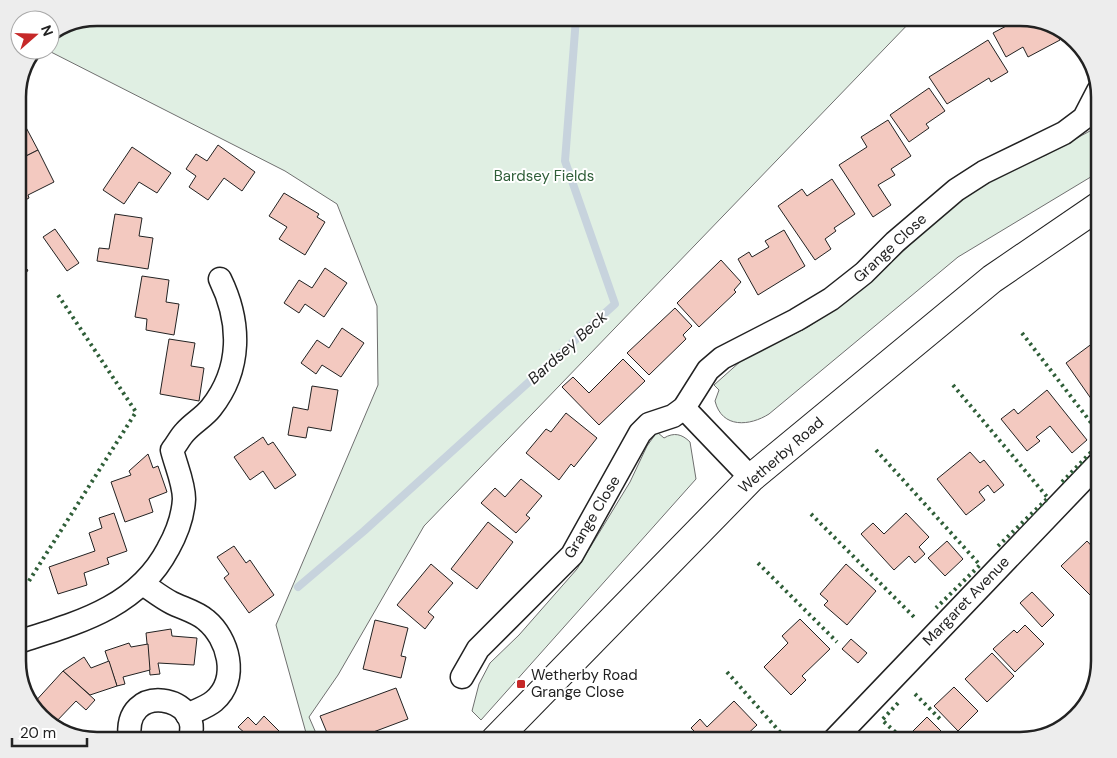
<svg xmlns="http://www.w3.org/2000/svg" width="1117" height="758" viewBox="0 0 1117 758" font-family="'DM Sans',sans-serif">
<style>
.green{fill:#e0efe3;stroke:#6f6f6f}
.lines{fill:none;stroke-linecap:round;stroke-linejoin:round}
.stream{stroke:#c7d3dd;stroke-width:8}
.building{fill:#f3c9c0;stroke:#222}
.minor-casing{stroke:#222;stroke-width:25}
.primary-casing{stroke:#222;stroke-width:30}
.minor{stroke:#fff;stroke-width:22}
.primary{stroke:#fff;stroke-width:28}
.hedge{stroke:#2f5e38;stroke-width:4;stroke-dasharray:2.5 4;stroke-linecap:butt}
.poi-dot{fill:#c62828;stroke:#fff;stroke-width:2}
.labels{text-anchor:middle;stroke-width:4;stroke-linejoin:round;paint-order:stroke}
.park-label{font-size:15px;fill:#2f5e38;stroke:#fff}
.street-label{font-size:15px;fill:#222;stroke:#fff}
.poi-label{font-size:15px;fill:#222;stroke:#fff;text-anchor:start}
.water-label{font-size:16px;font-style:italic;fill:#222;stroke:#fff}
.rim{fill:none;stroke:#222;stroke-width:2.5}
</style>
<rect width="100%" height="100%" fill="#fff"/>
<g class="green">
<polygon points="97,18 914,18 424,526 338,675 309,717 319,740 308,740 276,625 378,385 377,306 337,204 285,171 47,50 50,50 50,37"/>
<path d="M1099,126V172L958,257L769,414C750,426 722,429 715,401L719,390L714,385L742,360L808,327L847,301L876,277L956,201L1009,171L1046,155Z"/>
<path d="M657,432L664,438C674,432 682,434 690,442L696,479L481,720L472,711L479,684L490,663L519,635L577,569L630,482L647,446Z"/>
</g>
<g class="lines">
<polyline class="stream" points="298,587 364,531 615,304 565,161 576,18"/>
</g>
<g class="building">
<polygon points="1013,18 1053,28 1060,40 1028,57 1023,47 1006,57 993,33 1010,24 1008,20"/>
<polygon points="988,40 1008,72 991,82 989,78 947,104 929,77"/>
<polygon points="929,88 945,111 926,124 929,128 909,142 890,115"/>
<polygon points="21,118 38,150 18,160 18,120"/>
<polygon points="888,120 911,156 891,169 895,175 878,185 891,205 873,217 839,165 867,147 861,137"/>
<polygon points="218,145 255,172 242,191 224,178 208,200 189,187 196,176 186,169 196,154 207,161"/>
<polygon points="132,147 171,173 157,193 139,182 124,204 103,190"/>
<polygon points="38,150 54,182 28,195 29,198 18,204 18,160"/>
<polygon points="832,179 855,214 834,228 836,231 825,239 831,249 815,260 778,206 802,189 807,196"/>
<polygon points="284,193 319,214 317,217 325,222 305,255 279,239 287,227 269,216"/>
<polygon points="115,214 142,218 139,236 153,238 148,269 97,261 99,248 109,249"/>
<polygon points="55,229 79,263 67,271 43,237"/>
<polygon points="784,230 805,266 758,295 738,259 749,252 752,257 769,247 765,241"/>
<polygon points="721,260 741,282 734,290 736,292 699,327 677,303"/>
<polygon points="18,264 28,270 18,287"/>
<polygon points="325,268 347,283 324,317 305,304 299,313 284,303 299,280 312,288"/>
<polygon points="142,276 169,280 166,302 179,304 174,335 146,330 147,319 135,317"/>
<polygon points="675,308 692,326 683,335 686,339 649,375 627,353"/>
<polygon points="342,328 364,343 341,377 322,365 316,374 301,363 317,340 329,348"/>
<polygon points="169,339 195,343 191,366 204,368 199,401 160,394"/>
<polygon points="1097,340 1099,343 1099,394 1092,400 1066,363"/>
<polygon points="623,359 645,381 599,425 562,387 573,377 589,393"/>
<polygon points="312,386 338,390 331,431 308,427 306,438 288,435 293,407 308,410"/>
<polygon points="1047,390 1087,440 1072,453 1050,426 1036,437 1040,441 1027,451 1001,419 1014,409 1018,414"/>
<polygon points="566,413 597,438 574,467 571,464 559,480 526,453 546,429 551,432"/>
<polygon points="263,437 268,445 273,442 296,475 275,489 263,471 250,480 234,457"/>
<polygon points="970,452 980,463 984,460 1004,485 994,493 988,485 979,492 985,500 966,515 937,479"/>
<polygon points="148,454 153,468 158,466 167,492 149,499 153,512 125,522 111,482 131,475 129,471"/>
<polygon points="521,479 542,496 526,515 530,518 516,533 481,503 495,488 505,497"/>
<polygon points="114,513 127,551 107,558 109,564 84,573 87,585 58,594 49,567 95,551 89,533 102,528 99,518"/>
<polygon points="906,513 929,537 919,547 925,554 915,563 909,556 894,570 861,534 873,523 884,534"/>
<polygon points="488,522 513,542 477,589 451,569"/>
<polygon points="947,541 963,559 945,576 928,558"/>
<polygon points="1087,541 1099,554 1099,586 1090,595 1061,566"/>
<polygon points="234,546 246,563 250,560 274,595 249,613 224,578 229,574 217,557"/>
<polygon points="431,564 453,583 428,612 434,617 425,629 397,605"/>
<polygon points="846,564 876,591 847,625 824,605 828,601 820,594"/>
<polygon points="1032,592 1054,615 1042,627 1020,603"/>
<polygon points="800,619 830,649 802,676 806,680 791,695 764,667 788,643 782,636"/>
<polygon points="375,620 408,628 401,656 406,657 401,678 363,669"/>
<polygon points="1025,625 1044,644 1015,672 993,649 1014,630 1017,633"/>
<polygon points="171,629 172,636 197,638 194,665 158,663 160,674 150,675 146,633"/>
<polygon points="851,639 867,653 858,663 842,649"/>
<polygon points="129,643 131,647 148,644 150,670 123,677 125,684 117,686 105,651"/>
<polygon points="992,653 1014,676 987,702 965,679"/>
<polygon points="84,657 91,668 109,661 117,686 90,695 63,671"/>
<polygon points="63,671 95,700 86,710 76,701 53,725 32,705"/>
<polygon points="954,687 978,711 958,731 934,706"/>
<polygon points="396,688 408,719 352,740 330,740 320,716"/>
<polygon points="734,701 757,725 741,740 703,740 691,728 700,719 707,727"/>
<polygon points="264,716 284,736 280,740 240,740 246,734 238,727 248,717 256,725"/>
<polygon points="927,717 950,740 912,740 908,736"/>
</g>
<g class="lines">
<defs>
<g id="minor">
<polyline points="684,408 751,478"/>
<path d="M143,584C152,590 162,598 172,603C182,608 197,612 206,620C228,638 240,679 214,701C207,707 195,711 187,715"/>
<path d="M18,642C77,623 137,608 168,549C177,533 183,517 184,499C184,483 176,466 172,450C177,444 180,437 185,432C193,423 204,417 211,408C242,369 241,322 220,279"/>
<polyline points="462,677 478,649 572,555 640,433 649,424 673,416 684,408 708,370 722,358 796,320 831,299 864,273 895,242 956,190 984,172 1064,133 1084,118 1098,91"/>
<path d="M130,740C121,679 207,696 189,740"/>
<polyline points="834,740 1099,463"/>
</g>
<polyline id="primary" points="495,740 751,478 992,279 1099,206"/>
</defs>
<use href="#minor" class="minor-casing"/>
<use href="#primary" class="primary-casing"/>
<use href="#minor" class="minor"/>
<use href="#primary" class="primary"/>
<g class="hedge">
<polyline points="1022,333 1099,433"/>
<polyline points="953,385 1048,498 997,547"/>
<polyline points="876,450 980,565 936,608"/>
<polyline points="1062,482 1099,444"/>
<polyline points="811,514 915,618"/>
<polyline points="758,563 837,642"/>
<polyline points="29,581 136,412 58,295"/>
<polyline points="727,672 787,740"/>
<polyline points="915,694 942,721"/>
<polyline points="898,703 882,720 904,740"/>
<polyline points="862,740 867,734"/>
</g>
</g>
<rect class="poi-dot" x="516" y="679" width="10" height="10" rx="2.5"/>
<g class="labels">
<g class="park-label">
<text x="544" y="181">Bardsey Fields</text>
</g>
<g class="street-label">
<text transform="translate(890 248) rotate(-43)" y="5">Grange Close</text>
<text transform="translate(781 455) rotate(-41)" y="5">Wetherby Road</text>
<text transform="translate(592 517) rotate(-59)" y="5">Grange Close</text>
<text transform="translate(966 601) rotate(-46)" y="5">Margaret Avenue</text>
</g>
<g class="poi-label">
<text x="531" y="680">Wetherby Road<tspan x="531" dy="17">Grange Close</tspan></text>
</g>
<g class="water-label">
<text transform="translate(567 347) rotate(-42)" y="6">Bardsey Beck</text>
</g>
</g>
<path d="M0 0H1117V758H0ZM97 26H1020A71 71 0 0 1 1091 97V661A71 71 0 0 1 1020 732H97A71 71 0 0 1 26 661V97A71 71 0 0 1 97 26Z" fill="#ededed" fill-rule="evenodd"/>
<path class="rim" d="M97 26H1020A71 71 0 0 1 1091 97V661A71 71 0 0 1 1020 732H97A71 71 0 0 1 26 661V97A71 71 0 0 1 97 26Z"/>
<g transform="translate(35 35) rotate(70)"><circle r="24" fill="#ffffff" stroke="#a7a7a7"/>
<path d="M0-4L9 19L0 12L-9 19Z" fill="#c62828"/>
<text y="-8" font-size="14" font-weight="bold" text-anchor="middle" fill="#222222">N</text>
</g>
<path d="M12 738v8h75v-8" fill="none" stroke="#222222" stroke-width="2.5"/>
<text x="20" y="738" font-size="15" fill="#222222" stroke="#ffffff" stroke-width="4" paint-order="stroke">20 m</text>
</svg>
